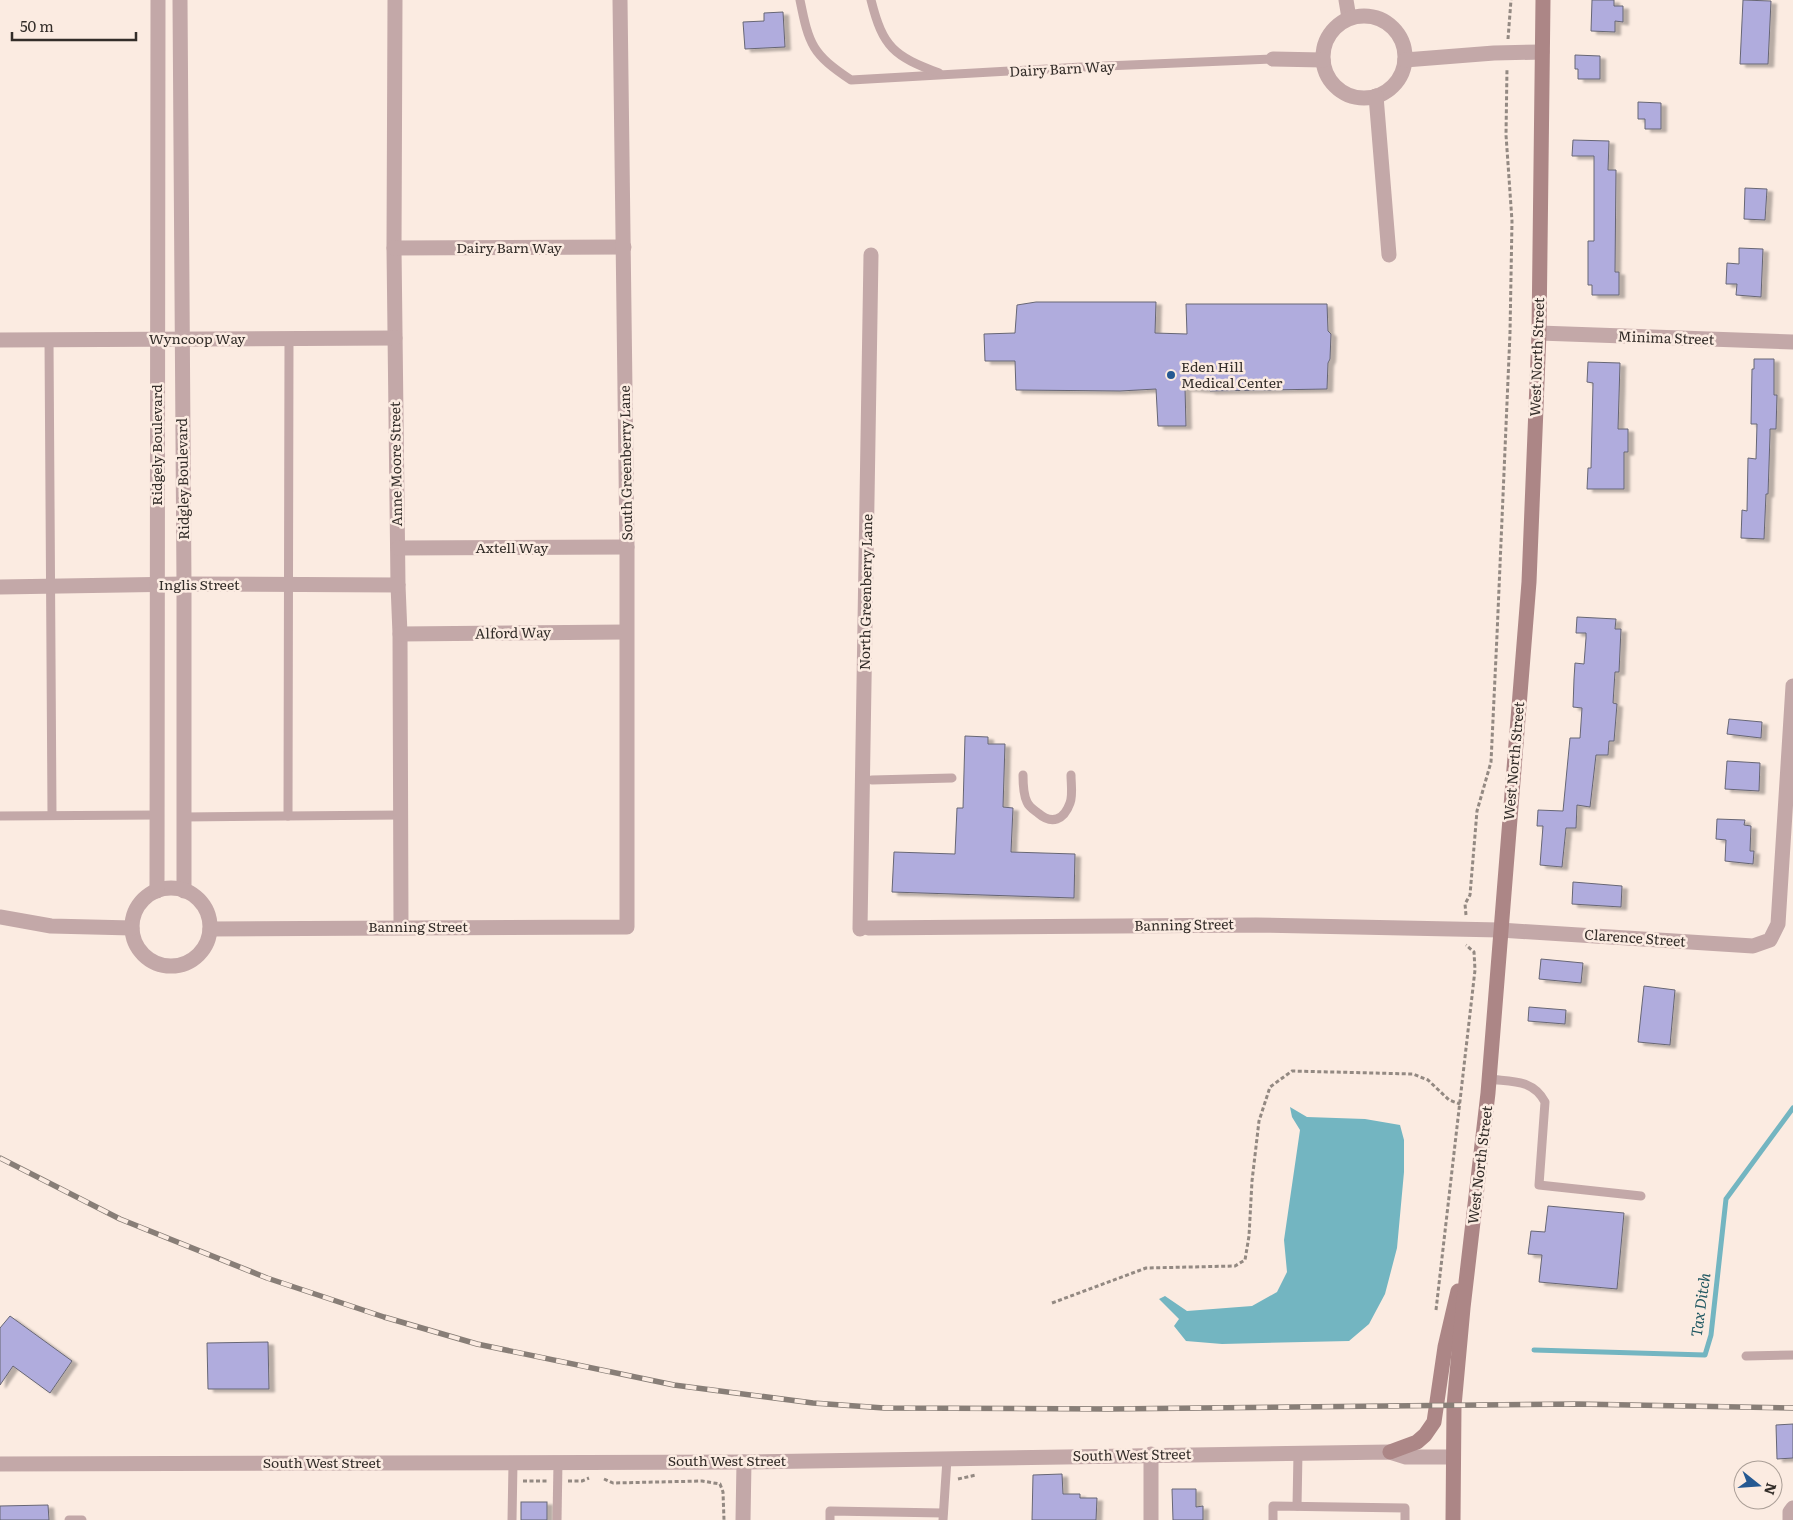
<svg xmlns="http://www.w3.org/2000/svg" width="1793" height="1520" viewBox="0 0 1793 1520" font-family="Literata,serif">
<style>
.water{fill:#73b5c1}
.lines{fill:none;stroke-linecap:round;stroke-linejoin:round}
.stream{stroke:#73b5c1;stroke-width:5}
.building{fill:#b0acdd;stroke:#676674;filter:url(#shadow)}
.path{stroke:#938982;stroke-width:3;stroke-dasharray:4 2.5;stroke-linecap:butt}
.service{stroke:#c3a8a8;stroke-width:9}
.minor{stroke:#c3a8a8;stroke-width:15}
.tertiary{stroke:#c3a8a8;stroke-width:15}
.secondary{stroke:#ac8686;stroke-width:15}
.rail-casing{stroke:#887e77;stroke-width:5.5}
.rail{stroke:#fbebe1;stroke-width:4;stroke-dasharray:11;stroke-linecap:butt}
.poi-dot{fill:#255992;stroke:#fbebe1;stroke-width:2}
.labels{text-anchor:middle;stroke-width:5;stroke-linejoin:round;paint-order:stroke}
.street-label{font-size:14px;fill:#332d29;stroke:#fbebe1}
.poi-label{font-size:14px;fill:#332d29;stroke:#fbebe1;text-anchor:start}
.water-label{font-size:15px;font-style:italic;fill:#1f5761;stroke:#fbebe1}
</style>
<defs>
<filter id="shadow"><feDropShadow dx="5.5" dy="3" stdDeviation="1" flood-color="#0004"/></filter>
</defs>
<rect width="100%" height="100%" fill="#fbebe1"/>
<polygon class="water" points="1290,1107 1307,1117 1365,1119 1400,1125 1404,1140 1404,1172 1397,1248 1385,1294 1369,1324 1349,1341 1222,1344 1186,1341 1174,1326 1179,1319 1159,1299 1165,1296 1187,1311 1252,1306 1277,1292 1287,1272 1284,1240 1300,1130 1292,1117"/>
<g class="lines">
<polyline class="stream" points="1534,1350 1705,1355 1711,1335 1726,1199 1793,1108"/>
</g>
<g class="building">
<polygon points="1592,0 1614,0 1614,6 1623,6 1623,22 1615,21 1615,32 1591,31"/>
<polygon points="1743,0 1771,1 1768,64 1740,64"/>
<polygon points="783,12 785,47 745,49 743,22 764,21 764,13"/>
<polygon points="1575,55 1600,56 1600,79 1578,79 1578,69 1575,69"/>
<polygon points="1638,102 1661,103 1661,129 1645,129 1645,119 1638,119"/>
<polygon points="1573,140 1609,141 1608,170 1616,170 1615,272 1619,272 1619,295 1592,295 1592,285 1588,285 1588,241 1594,241 1594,156 1572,156"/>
<polygon points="1745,188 1767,189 1765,220 1744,219"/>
<polygon points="1739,248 1763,249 1761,297 1736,295 1737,284 1726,284 1727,263 1739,264"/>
<polygon points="1036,302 1156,302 1155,333 1187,334 1186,304 1327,304 1328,331 1331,334 1330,359 1328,363 1327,389 1210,391 1209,390 1185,388 1186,426 1158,426 1156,389 1120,391 1016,390 1015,361 985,361 984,334 1015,333 1017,305"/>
<polygon points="1754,359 1774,359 1774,395 1777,395 1776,429 1770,429 1770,435 1768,494 1766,494 1764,539 1741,538 1742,510 1747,511 1748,458 1756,459 1757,424 1751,424 1752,369 1754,369"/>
<polygon points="1588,362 1620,363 1618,429 1628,429 1628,452 1624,452 1624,489 1587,489 1588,468 1591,468 1593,383 1587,382"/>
<polygon points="1577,617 1616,619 1615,629 1621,629 1619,672 1615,672 1613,703 1617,704 1614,741 1609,741 1608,755 1596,755 1590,807 1577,805 1576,828 1566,828 1562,867 1540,865 1543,826 1537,826 1538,810 1563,811 1570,738 1580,738 1582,708 1573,707 1574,679 1575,663 1584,664 1586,638 1586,633 1576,633"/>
<polygon points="1729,719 1762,722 1761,738 1727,734"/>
<polygon points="965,736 988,737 988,744 1005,744 1003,807 1013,808 1011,852 1075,854 1074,898 892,892 894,852 955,854 957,808 963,808"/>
<polygon points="1727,761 1760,763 1759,791 1725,789"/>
<polygon points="1717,819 1745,820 1744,825 1751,826 1750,851 1754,851 1753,864 1725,861 1726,840 1716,839"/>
<polygon points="1573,882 1622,886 1621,907 1572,904"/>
<polygon points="1541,959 1583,963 1581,983 1539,979"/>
<polygon points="1644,986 1675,990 1670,1045 1638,1042"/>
<polygon points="1529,1007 1566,1010 1565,1024 1528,1021"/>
<polygon points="1548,1206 1624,1213 1617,1289 1539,1282 1542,1255 1528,1254 1531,1231 1545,1232"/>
<polygon points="10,1316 72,1361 50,1393 13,1366 0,1385 0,1328"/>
<polygon points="268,1342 269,1389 208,1389 207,1343"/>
<polygon points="1793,1424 1793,1458 1777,1459 1776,1425"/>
<polygon points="1062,1474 1063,1494 1080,1494 1080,1498 1097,1498 1096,1520 1032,1520 1033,1475"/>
<polygon points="1172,1489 1196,1489 1196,1507 1203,1506 1203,1520 1173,1520"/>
<rect x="521" y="1502" width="26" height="18"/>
<polygon points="48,1505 49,1520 0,1520 0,1506"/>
</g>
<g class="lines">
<g class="path">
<polyline points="1508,39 1511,0"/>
<polyline points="1466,915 1465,904 1470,895 1477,811 1491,762 1497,635 1510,333 1512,221 1506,135 1507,68"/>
<polyline points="1052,1303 1146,1268 1235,1266 1245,1260 1249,1236 1252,1181 1259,1121 1270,1087 1292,1071 1413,1074 1428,1080 1449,1100 1460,1104"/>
<polyline points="1436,1310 1475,970 1474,952 1466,945"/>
<polyline points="604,1479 613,1483 702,1481 720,1484 723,1492 724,1520"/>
<polyline points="958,1479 976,1475"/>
<polyline points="523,1481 547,1481"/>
<polyline points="568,1481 582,1481 589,1478"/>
</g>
<g class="service">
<path d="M800,0C809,45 812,54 851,80L1082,67L1273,59"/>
<path d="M871,0C883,48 894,56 939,73"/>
<polyline points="49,340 52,815"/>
<path d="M1023,775C1023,784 1023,794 1027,802C1029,807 1034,810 1038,813C1052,825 1064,820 1070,803C1073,795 1071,784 1071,775"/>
<polyline points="872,780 952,778"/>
<polyline points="0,816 157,815"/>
<polyline points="288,816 289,339"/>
<polyline points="184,817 401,815"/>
<path d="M1489,1079C1512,1082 1533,1079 1545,1102L1539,1185L1641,1196"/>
<polyline points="1746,1356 1793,1355"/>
<polyline points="1297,1506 1298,1453"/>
<polyline points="69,1520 82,1520"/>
<polyline points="512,1520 513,1463"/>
<polyline points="557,1520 558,1462"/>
<polyline points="830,1520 830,1511 943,1513"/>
<polyline points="943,1520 947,1459"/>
<polyline points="1273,1520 1273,1506 1405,1508 1405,1520"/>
</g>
<g class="minor">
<polyline points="180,0 184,584 184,891"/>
<polyline points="395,0 394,248 398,585 400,634 401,927"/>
<polyline points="1346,0 1349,18"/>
<circle cx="1364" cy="57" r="41"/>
<polyline points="1273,59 1323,60"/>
<polyline points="1405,60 1494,53 1542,52"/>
<polyline points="1376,96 1389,255"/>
<polyline points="394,248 624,247"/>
<polyline points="1539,333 1793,342"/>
<polyline points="0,340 395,338"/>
<polyline points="398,548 627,547"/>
<polyline points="0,587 184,584 398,585"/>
<polyline points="400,634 626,632"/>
<circle cx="171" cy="927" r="39"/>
<polyline points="157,891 158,0"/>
<polyline points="0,917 51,926 132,928"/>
<polyline points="868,928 1256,925 1500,930 1753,946 1770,940 1778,924 1793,686"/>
<polyline points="210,929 627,927 627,547 620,0"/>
<polyline points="860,929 871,255"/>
<polyline points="1151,1520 1151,1454"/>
<polyline points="1790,1520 1790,1512 1793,1508"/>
</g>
<g class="tertiary">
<polyline points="0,1464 744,1462 1390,1452 1406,1457 1453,1457"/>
<polyline points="743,1520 744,1462"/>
</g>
<g class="secondary">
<polyline points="1390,1452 1417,1442 1425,1435 1434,1422 1445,1347 1458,1291"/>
<polyline points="1453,1520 1454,1406 1463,1308 1488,1093 1529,582 1539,333 1543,0"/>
</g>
<defs>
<polyline id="rail" points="0,1158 120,1219 267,1278 384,1317 477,1344 674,1385 813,1403 884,1408 1108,1409 1577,1404 1793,1408"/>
</defs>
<use href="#rail" class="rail-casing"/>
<use href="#rail" class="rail"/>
</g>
<circle class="poi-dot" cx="1171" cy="375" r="5"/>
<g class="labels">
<g class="street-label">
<text transform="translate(1062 69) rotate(-3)" y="5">Dairy Barn Way</text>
<text x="509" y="253">Dairy Barn Way</text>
<text transform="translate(1666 338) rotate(2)" y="5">Minima Street</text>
<text x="197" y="344">Wyncoop Way</text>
<text transform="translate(1537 357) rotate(-88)" y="5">West North Street</text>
<text transform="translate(157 445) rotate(-90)" y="5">Ridgely Boulevard</text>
<text transform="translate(626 463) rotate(-91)" y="5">South Greenberry Lane</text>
<text transform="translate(396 464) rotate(-91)" y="5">Anne Moore Street</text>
<text transform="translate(183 479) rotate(-91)" y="5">Ridgley Boulevard</text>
<text x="512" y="553">Axtell Way</text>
<text x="199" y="590">Inglis Street</text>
<text transform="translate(866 592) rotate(-89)" y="5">North Greenberry Lane</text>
<text transform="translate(513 633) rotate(-1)" y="5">Alford Way</text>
<text transform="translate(1514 761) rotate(-85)" y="5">West North Street</text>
<text transform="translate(1184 925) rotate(-1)" y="5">Banning Street</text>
<text x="418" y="932">Banning Street</text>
<text transform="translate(1635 938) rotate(4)" y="5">Clarence Street</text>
<text transform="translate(1480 1165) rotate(-83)" y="5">West North Street</text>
<text transform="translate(1132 1455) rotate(-1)" y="5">South West Street</text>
<text x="727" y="1466">South West Street</text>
<text x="322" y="1468">South West Street</text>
</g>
<g class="poi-label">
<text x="1181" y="372">Eden Hill<tspan x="1181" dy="16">Medical Center</tspan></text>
</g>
<g class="water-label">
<text transform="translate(1701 1305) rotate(-82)" y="5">Tax Ditch</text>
</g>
</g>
<g transform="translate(1758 1485) rotate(107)"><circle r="24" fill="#fbebe1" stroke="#ab9f97"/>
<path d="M0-4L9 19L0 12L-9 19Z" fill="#255992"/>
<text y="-8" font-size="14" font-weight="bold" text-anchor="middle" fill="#332d29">N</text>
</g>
<path d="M12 32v8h124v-8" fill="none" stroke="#332d29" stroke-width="2.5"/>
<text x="20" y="32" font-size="15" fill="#332d29" stroke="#fbebe1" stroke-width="4" paint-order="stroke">50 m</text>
</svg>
